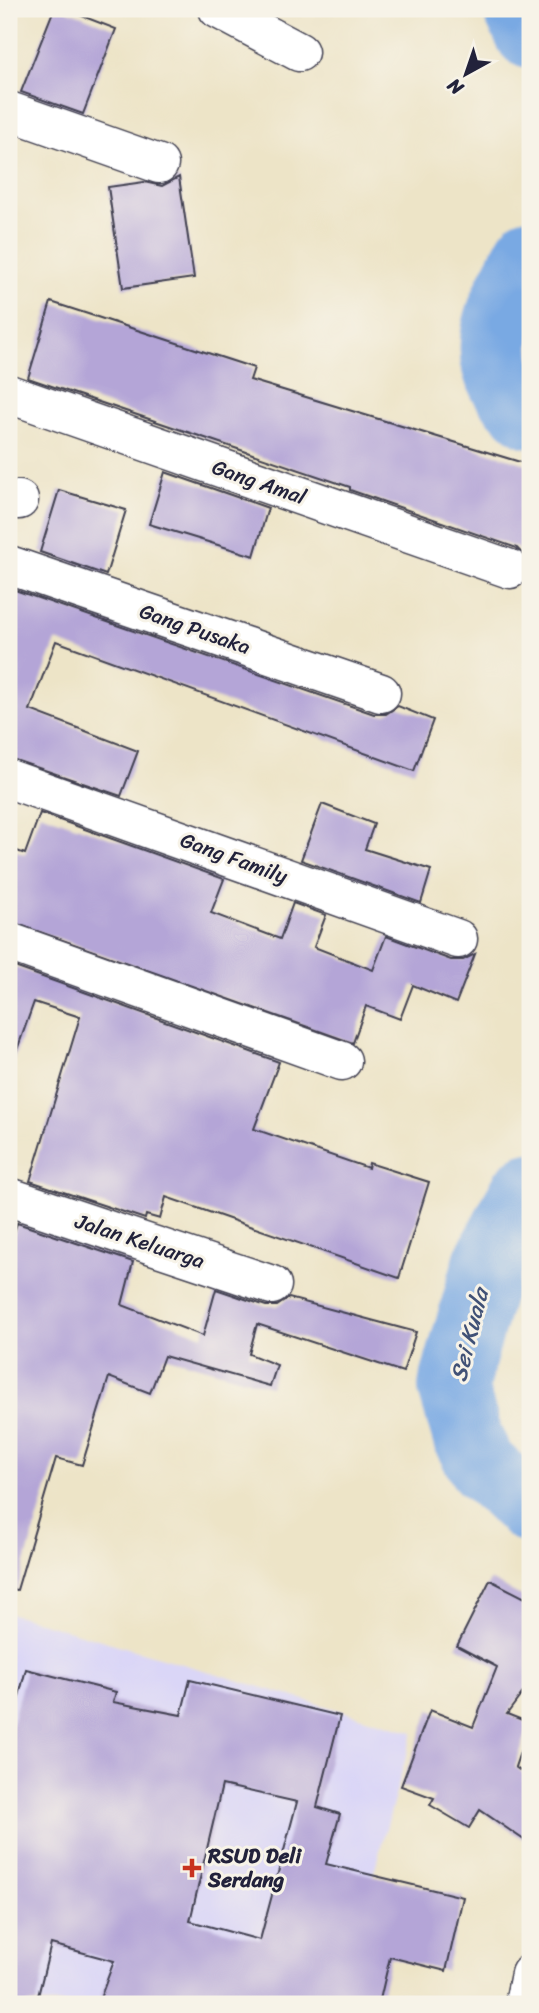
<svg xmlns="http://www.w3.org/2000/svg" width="539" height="2013" viewBox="0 0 539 2013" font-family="Sriracha,sans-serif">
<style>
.built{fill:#dad6f7}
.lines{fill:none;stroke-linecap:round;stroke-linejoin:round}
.river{stroke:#79a9e3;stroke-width:70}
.building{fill:#b4a5d7;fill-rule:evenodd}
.street-casing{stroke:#403f50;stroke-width:41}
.street{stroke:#fff;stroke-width:38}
.poi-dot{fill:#c8321e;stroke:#f7f3e8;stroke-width:2.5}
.labels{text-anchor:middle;stroke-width:6;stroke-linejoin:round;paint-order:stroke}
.street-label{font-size:21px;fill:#22223b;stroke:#f7f3e8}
.poi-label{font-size:21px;font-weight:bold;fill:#22223b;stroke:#f7f3e8;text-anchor:start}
.water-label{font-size:23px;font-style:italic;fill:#405176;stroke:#f7f3e8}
</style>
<rect width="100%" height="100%" fill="#f7f3e8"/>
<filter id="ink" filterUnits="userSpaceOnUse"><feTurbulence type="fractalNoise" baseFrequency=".0143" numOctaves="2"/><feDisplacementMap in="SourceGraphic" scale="14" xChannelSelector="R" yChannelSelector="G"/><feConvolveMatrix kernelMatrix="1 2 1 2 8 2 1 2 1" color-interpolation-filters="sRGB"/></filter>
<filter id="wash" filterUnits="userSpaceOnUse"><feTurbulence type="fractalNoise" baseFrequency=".00686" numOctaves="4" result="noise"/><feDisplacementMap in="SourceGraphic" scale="28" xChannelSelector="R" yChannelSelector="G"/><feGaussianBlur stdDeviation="1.57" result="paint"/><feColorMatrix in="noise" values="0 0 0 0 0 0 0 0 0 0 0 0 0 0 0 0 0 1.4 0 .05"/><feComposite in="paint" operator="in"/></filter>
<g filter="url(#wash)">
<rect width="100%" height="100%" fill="#ede4c7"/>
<polygon class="built" points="9,1613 413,1732 337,2004 9,2004"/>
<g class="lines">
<g class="river">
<polyline points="518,9 530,34"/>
<path d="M530,253C499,311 469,364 530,413"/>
<polyline points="530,1187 524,1193 488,1263 453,1387 468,1439 482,1466 530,1509"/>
</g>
</g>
<g id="blocks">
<g class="building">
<polygon points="54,9 64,9 116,29 83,114 21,92"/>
<polygon points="179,177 194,278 123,288 108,187 144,182 162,186"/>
<polygon points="51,302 254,368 250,380 530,465 530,562 517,548 350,490 350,487 28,378"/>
<polygon points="165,472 268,508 254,556 149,524"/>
<polygon points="59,490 126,510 106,575 40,552"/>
<polygon points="9,588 374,714 386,714 398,706 433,720 414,771 56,641 30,710 138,751 121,796 9,758"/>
<polygon points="322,804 374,824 365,849 431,870 421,903 301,860"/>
<polygon points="40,813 224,879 211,913 280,939 293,903 326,915 314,947 373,970 386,936 451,960 463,960 475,954 456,1003 413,985 400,1019 366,1006 353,1043 9,921 9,848 25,854"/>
<polygon points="9,965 279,1062 254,1129 368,1168 369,1163 429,1182 399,1278 166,1197 160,1219 146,1215 145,1219 30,1181 80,1017 34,1002 13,1061 9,1060"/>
<polygon points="17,1223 133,1262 122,1305 203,1336 216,1289 266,1306 277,1306 289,1298 416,1332 403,1372 257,1324 249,1354 277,1365 270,1386 164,1356 150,1393 109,1377 82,1465 56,1458 17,1590 9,1589 9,1248"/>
<polygon points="490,1580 525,1598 530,1589 530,1683 507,1714 530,1723 515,1767 530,1778 530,1844 480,1810 469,1828 430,1805 434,1798 401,1786 430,1710 473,1727 497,1667 457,1646"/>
<path d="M26,1669L116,1692L113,1702L181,1715L190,1680L340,1716L317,1807L340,1814L326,1864L463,1897L446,1971L390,1957L379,2004H98L114,1961L51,1944L36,2004H9V1735ZM222,1785L297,1802L260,1940L190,1921Z"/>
</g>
</g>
</g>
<g filter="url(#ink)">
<use href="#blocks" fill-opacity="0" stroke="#403f50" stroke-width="2"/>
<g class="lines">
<defs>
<g id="street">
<polyline points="218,9 299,52"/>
<polyline points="9,111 159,164"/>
<polyline points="9,394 510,569"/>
<polyline points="9,500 19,500"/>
<polyline points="9,565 381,693"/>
<polyline points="9,779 458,939"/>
<polyline points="9,942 342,1061"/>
<polyline points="9,1197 272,1285"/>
<polyline points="524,2004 530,1974"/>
</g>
</defs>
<use href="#street" class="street-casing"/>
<use href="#street" class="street"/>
</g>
</g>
<path class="poi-dot" d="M188.5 1857.5h7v7h7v7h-7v7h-7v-7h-7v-7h7z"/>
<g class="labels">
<g class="street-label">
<text transform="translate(259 482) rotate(19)" y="7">Gang Amal</text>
<text transform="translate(195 629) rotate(19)" y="7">Gang Pusaka</text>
<text transform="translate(234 858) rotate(20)" y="7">Gang Family</text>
<text transform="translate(140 1241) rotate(18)" y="7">Jalan Keluarga</text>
</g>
<g class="poi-label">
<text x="208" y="1863">RSUD Deli<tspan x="208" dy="24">Serdang</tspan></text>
</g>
<g class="water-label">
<text transform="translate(469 1335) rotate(-76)" y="8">Sei Kuala</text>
</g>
</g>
<rect width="539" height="2013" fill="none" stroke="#f7f3e8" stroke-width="35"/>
<g transform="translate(466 74) rotate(220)" stroke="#f7f3e8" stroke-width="5" paint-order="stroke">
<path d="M0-5L12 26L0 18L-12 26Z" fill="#22223b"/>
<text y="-10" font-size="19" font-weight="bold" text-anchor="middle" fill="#22223b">N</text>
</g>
</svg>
